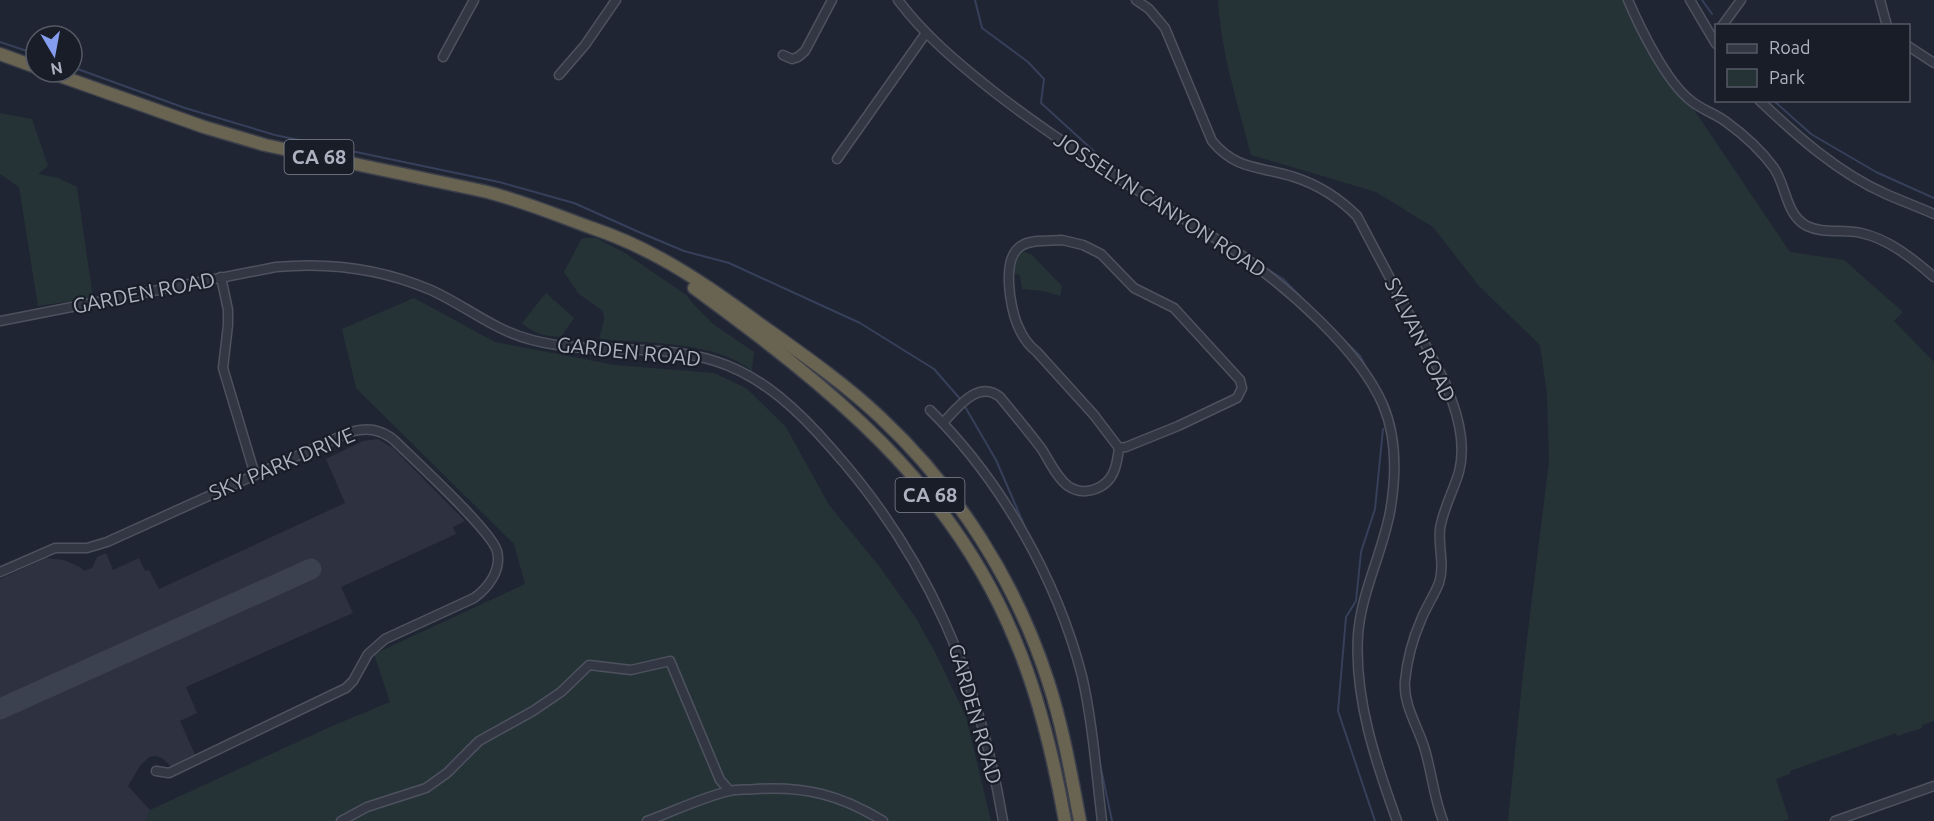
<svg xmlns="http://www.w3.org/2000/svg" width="1934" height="821" viewBox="0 0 1934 821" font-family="Ubuntu,sans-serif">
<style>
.airport{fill:#2e3240}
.green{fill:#253337}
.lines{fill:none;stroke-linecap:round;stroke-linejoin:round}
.stream{stroke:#36405b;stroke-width:2}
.taxiway{stroke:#3c4150;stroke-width:21}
.minor-casing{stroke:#4e525f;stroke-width:11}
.highway-casing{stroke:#3b3f4b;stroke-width:15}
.minor{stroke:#333744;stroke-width:8}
.highway{stroke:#696351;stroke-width:12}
.labels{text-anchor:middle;stroke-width:4.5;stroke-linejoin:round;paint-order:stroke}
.shield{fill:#191d28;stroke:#818593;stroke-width:1.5}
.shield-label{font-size:20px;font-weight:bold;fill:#adb2c1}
.street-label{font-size:21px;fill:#adb2c1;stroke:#191d28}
</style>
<rect width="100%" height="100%" fill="#202533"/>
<polygon class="airport" points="378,439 393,448 465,521 453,527 456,534 341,587 353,613 186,687 197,713 180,721 196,757 172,767 162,758 155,756 149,757 140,766 128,786 150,810 146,821 0,821 0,579 46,558 64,560 80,567 84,571 92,568 97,557 106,553 113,570 139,558 145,571 149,570 159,589 345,503 326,459 363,441"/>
<g class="green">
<path d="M1218,0H1628L1680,89L1790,252L1844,260L1903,312L1894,321L1934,362V721L1922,725V728L1897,736L1896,733L1790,771V774L1776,779L1789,819L1782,821H1508L1524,664L1549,461L1547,394L1540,345L1479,286L1433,227L1376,192L1251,155C1238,104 1221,53 1218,0Z"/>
<polygon points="0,113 32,119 48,166 38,174 58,178 77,187 93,298 38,306 19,187 0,174"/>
<path d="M582,238H596L625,253L686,295L694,305L713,324L754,352L752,371C717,341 644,343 599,339L604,320L603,311L579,294L564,272Z"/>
<path d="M1023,251L1032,255L1062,286L1060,296L1043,291L1022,289L1020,275L1013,273C1013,264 1016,257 1023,251Z"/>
<path d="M546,293L574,318L561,337C545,336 534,334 522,323Z"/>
<polygon points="414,298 495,342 615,365 714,373 746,388 786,427 829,505 879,566 916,618 937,656 966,717 991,821 146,821 150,810 330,727 390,702 374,654 525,584 514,544 356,388 342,329"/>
</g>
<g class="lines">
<g class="stream">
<polyline points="975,0 982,28 1028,62 1044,79 1041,103 1118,173"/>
<polyline points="1702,0 1712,14"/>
<polyline points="0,42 36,54"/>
<polyline points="72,67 185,108 275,135 499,182 574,203 641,233 684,251 729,263 860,323 934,369 961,400"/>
<polyline points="1773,100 1811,134 1876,172 1934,198"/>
<polyline points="1264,267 1283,279 1310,306"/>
<polyline points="1339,335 1360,356 1369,373"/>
<polyline points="964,405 996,460 1028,534"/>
<polyline points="1099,759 1112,821"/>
<polyline points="1375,821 1338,711 1346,617 1356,601 1361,552 1375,509 1383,429"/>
</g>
<polyline class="taxiway" points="0,709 311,569"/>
<defs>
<g id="minor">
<path d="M898,0C924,35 959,64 993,91C1070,151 1154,200 1237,252C1286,287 1359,349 1383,405C1397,438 1396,478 1390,512C1382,554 1361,593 1358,635C1354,698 1376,763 1397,821"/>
<path d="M1136,0L1149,9L1165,28L1212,141C1237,171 1260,166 1294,177C1319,185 1338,197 1357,216L1444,380C1456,409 1467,441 1459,472C1453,492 1443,509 1440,529C1438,547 1445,565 1439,583C1434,596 1426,607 1421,620C1413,638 1407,661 1405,681C1403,706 1419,728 1425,750C1432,774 1434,798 1443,821"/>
<path d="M1628,0C1640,28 1666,81 1690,100C1700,109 1714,113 1725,121C1743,134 1761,150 1774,168C1787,187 1785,214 1807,226C1823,234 1843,229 1861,233C1889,239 1913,259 1934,277"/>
<polyline points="1690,0 1716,44"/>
<polyline points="1880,0 1887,26"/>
<polyline points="1722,26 1741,0"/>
<polyline points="1908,46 1934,63"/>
<polyline points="783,55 792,59 798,57 805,51 832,0"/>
<polyline points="443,57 474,0"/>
<polyline points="559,75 585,45 616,0"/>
<path d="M1759,100C1797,136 1838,173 1886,194C1902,201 1918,207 1934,214"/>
<polyline points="837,159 926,33"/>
<path d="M1062,240L1083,245L1101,254L1134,288L1174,308L1240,380L1242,388L1237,398L1178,426L1126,447L1119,448L1094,415L1037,352C1028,345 1022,336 1018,326C1010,308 1001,258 1021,246C1031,239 1050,241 1062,240Z"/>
<polyline points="221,277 228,310 228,325 223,368 255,475"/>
<path d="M0,321L276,267C329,262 382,269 431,290C466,306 495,331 532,340C592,356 656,342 715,361C763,376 800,412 832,449C929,558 979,679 1003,821"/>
<path d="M930,410C1001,480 1057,579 1082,676C1093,724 1096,773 1102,821"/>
<path d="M943,423C957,408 978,379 1000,397C1014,414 1028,431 1041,448C1049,460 1056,477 1068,486C1084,497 1107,489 1114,471C1117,464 1118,456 1119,448"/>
<path d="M0,572L55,548H87L107,542L350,432C367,427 380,429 394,440C413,459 491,530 497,551C502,570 488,588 474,598L385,639L368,654L353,681L346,688L169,773L156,771"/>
<polyline points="341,821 367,807 426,788 447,773 479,741 533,711 561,692 589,665 631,670 670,661 720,780 730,791"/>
<path d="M647,821C672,812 703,797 729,791C737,789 747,790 756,789C805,786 841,795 883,821"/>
<polyline points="1835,821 1934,786"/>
</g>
<g id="highway">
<polyline points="0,54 36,67"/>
<path d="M49,72L204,127L265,145L483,191C521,200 556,215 592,228C616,236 638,246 660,258C695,277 728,301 760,324C802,354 844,383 881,418C957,489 1016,582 1048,681C1063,727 1071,774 1080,821"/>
<path d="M694,288C829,387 951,482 1016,642C1040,699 1054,760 1065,821"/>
</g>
</defs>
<use href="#minor" class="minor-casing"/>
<use href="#highway" class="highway-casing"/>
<use href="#minor" class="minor"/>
<use href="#highway" class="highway"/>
</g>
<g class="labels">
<g class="shield">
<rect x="284.5" y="140" width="69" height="34" rx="4.5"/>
<rect x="895.5" y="478" width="69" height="34" rx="4.5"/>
</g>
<g class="shield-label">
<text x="319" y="164">CA 68</text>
<text x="930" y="502">CA 68</text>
</g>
<g class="street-label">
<text transform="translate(1160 205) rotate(33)" y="7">JOSSELYN CANYON ROAD</text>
<text transform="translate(144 293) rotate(-11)" y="7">GARDEN ROAD</text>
<text transform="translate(1420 340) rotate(64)" y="7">SYLVAN ROAD</text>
<text transform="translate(629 352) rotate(6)" y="7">GARDEN ROAD</text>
<text transform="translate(282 464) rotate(-23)" y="7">SKY PARK DRIVE</text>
<text transform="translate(975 714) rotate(74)" y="7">GARDEN ROAD</text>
</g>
</g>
<rect x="1715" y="24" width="195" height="78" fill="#191d28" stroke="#545965" stroke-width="1.5"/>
<rect x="1727" y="44" width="30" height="9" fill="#333744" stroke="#545965" stroke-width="1.5"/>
<text x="1769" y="54" font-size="18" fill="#adb2c1">Road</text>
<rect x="1727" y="69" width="30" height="18" fill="#253337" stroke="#545965" stroke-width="1.5"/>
<text x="1769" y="84" font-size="18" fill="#adb2c1">Park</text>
<g transform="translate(54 54) rotate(170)"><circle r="28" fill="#191d28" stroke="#545965" stroke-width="1.5"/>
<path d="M0-4.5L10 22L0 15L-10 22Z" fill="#859dee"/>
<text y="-9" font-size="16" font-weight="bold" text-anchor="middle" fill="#adb2c1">N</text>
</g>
</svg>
